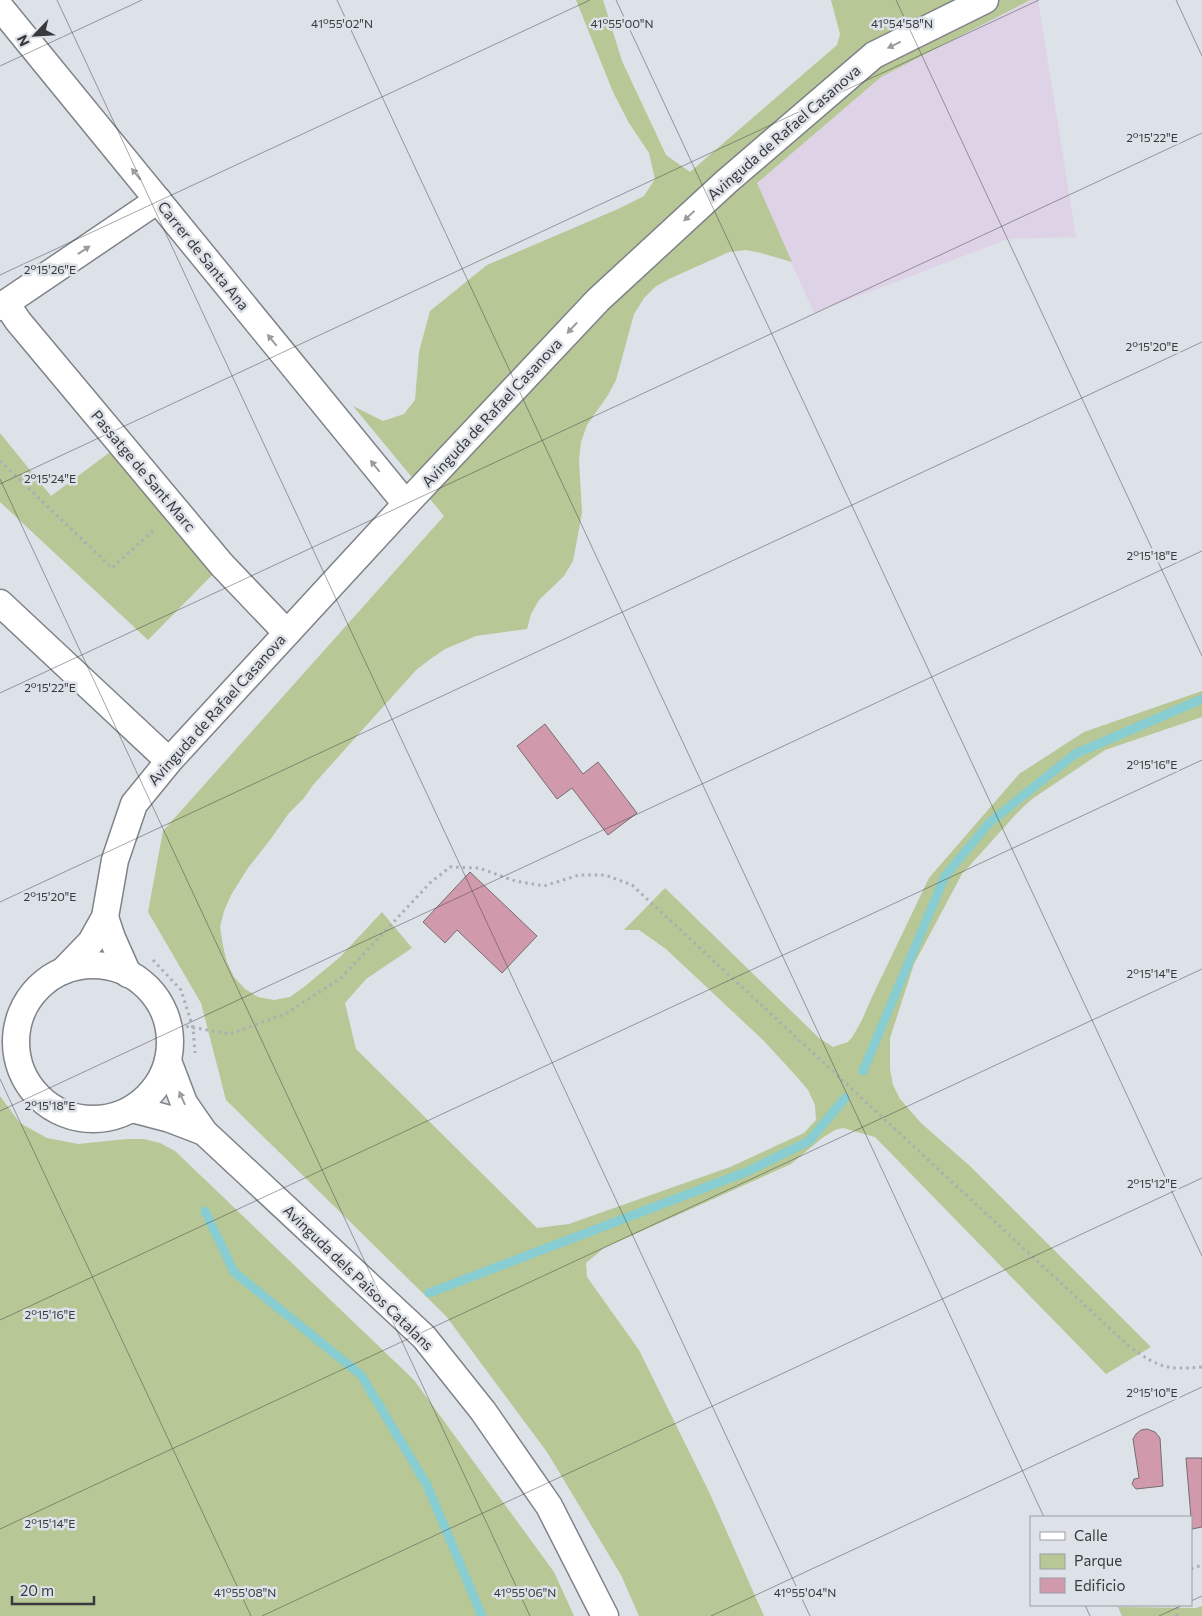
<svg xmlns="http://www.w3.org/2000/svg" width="1202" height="1616" viewBox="0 0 1202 1616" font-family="Commissioner,sans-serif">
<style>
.industrial{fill:#ded2e6}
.green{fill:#b7c795}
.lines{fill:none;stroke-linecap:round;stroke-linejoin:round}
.stream{stroke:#87cdd2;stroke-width:9}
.building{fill:#d19aac;stroke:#756d6f}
.minor-casing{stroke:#7f8389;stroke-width:29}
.path{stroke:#abafb4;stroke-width:3;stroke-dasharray:2.5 4;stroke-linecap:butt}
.minor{stroke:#fff;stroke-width:26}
.oneway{fill:#9c9c9e}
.ticks{fill:none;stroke:#383a3d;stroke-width:1;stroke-opacity:0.45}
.labels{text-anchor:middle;stroke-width:5;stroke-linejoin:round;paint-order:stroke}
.street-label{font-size:15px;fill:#383a3d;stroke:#dde1e8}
.ticks-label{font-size:12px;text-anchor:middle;fill:#383a3d;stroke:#dde1e8;stroke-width:5;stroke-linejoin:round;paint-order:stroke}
</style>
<rect width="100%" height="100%" fill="#dde1e8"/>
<polygon class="industrial" points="1030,0 1038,0 1076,237 1008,239 814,313 756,183 881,77"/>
<g class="green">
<polygon points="576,0 603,0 622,61 666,155 690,172 837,45 840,34 831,0 1030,0 881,77 757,183 792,262 761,253 746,250 729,252 669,279 655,287 644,298 634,314 616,380 608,395 587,425 581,442 579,460 582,513 573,561 564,576 539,600 531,614 527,629 476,636 445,649 429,660 416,670 313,785 304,798 289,813 270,840 248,868 231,895 224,911 220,927 223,946 227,962 234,977 245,989 258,997 274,1000 290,997 304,987 340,957 382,912 412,948 366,979 345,1003 356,1049 537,1228 569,1224 730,1167 804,1133 816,1120 815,1105 808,1090 797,1077 764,1041 666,949 639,930 624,930 665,888 819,1038 833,1047 848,1042 853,1036 862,1020 872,997 929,878 1019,774 1084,732 1202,691 1202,717 1105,750 1032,799 1019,811 962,874 955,887 914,964 890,1038 890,1069 893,1085 900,1099 921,1123 971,1167 1151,1347 1106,1374 875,1137 843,1128 835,1130 822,1138 791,1164 604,1248 586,1263 587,1277 639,1350 710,1494 764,1616 639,1616 621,1575 547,1452 446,1316 226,1100 201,1003 148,912 163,831 444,516 353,406 383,421 404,414 415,400 419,352 430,311 487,265 618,209 644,196 655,179 649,153 629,123 613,92"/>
<polygon points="0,433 51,496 121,444 222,565 148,640 0,502"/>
<polygon points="0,1096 20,1123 47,1138 78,1144 127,1139 144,1139 160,1143 175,1151 414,1380 554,1572 574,1616 0,1616"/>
<polygon points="1202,1606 1202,1616 1122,1616 1118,1607 1196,1608"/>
</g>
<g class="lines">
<g class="stream">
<polyline points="863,1071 945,876 989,823 1075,754 1202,699"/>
<polyline points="205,1211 234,1272 361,1375 427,1485 482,1616"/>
<polyline points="429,1293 746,1172 809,1141 845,1098"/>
</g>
</g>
<g class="building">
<polygon points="545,724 583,774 598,762 637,813 608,835 572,788 557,799 517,746"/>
<polygon points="470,872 537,936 502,973 457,930 445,943 423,922"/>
<polygon points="1147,1429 1155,1432 1160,1438 1163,1486 1136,1489 1132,1484 1134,1479 1139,1478 1133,1439 1136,1434 1141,1430"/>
<polygon points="1186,1458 1202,1458 1202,1527 1192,1529"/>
</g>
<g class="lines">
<defs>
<g id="minor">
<polyline points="0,7 406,504"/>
<polyline points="6,303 18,321 222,565 287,633"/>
<polyline points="0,307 158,200"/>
<polyline points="0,603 169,761"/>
<polyline points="105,917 112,938 128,974"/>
<circle cx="93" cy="1042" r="77"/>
<polyline points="63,971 91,942 105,917 115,860 134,804 169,761 406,504 598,300 726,182 874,55 985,0"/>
<polyline points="168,1061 184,1103 204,1132 424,1337 483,1411 549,1506 605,1616"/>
<polyline points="132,1109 170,1119 204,1132"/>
</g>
</defs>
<use href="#minor" class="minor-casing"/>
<g class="path">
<polyline points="0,461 112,568 156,528"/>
<polyline points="153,960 181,990 193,1028 195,1053"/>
<path d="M167,1023L230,1034L287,1013L341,978L431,882L450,867L479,868L515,881L544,886L579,875H605L632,885L1131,1348C1160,1368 1168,1370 1202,1367"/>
<polyline points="1191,1569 1202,1565"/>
<polyline points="1177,1616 1177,1605"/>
</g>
<use href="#minor" class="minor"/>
</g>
<defs><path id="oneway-solid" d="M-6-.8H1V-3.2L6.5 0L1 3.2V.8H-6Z" transform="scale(1.25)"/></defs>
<g class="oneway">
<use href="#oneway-solid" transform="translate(894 45) rotate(154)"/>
<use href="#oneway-solid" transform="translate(136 174) rotate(-129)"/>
<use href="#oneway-solid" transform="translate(689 216) rotate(137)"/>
<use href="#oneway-solid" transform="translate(84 250) rotate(-34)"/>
<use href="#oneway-solid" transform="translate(572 328) rotate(133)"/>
<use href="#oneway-solid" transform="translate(272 340) rotate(-129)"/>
<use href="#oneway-solid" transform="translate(375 466) rotate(-129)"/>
<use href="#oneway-solid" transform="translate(182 1098) rotate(-114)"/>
</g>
<path class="ticks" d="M57,0L810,1616M337,0L1044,1517M616,0L1202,1256M896,0L1202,656M1176,0L1202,56M0,66L142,0M0,275L590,0M0,479L530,1616M0,484L1039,0M0,693L1202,133M0,902L1202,342M0,1079L251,1616M0,1111L1202,551M0,1320L1202,760M0,1529L1202,969M1191,1601L1202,1596M1085,1605L1090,1616M262,1616L1202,1178M711,1616L1202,1387M1159,1616L1183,1605"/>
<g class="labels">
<g class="street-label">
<text transform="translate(784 133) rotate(-41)" y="5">Avinguda de Rafael Casanova</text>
<text transform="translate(203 256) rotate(51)" y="5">Carrer de Santa Ana</text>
<text transform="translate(492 413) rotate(-47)" y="5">Avinguda de Rafael Casanova</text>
<text transform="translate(143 471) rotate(50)" y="5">Passatge de Sant Marc</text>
<text transform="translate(217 710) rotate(-48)" y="5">Avinguda de Rafael Casanova</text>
<text transform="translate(358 1278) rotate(44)" y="5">Avinguda dels Països Catalans</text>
</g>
</g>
<g class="ticks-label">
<text x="342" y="28">41°55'02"N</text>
<text x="902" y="28">41°54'58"N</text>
<text x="622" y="28">41°55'00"N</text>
<text x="1152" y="142">2°15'22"E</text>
<text x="50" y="274">2°15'26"E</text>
<text x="1152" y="351">2°15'20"E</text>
<text x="50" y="483">2°15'24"E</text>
<text x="1152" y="560">2°15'18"E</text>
<text x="50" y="692">2°15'22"E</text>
<text x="1152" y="769">2°15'16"E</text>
<text x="50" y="901">2°15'20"E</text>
<text x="1152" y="978">2°15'14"E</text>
<text x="50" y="1110">2°15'18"E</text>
<text x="1152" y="1188">2°15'12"E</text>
<text x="50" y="1319">2°15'16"E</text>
<text x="1152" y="1397">2°15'10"E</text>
<text x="50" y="1528">2°15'14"E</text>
<text x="245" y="1597">41°55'08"N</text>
<text x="525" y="1597">41°55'06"N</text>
<text x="805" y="1597">41°55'04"N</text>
</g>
<rect x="1030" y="1516" width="162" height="90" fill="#dde1e8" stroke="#9b9ea4"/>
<rect x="1040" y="1532" width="25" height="8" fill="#ffffff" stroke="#9b9ea4"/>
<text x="1074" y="1541" font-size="15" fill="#383a3d">Calle</text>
<rect x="1040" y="1554" width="25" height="15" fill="#b7c795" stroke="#9b9ea4"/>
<text x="1074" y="1566" font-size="15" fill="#383a3d">Parque</text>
<rect x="1040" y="1578" width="25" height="15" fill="#d19aac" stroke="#9b9ea4"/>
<text x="1074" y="1591" font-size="15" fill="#383a3d">Edificio</text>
<g transform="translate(35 35) rotate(245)" stroke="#dde1e8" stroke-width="4" paint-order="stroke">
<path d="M0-4L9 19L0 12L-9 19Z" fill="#383a3d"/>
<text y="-8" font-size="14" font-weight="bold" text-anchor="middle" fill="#383a3d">N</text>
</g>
<path d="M12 1596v8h82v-8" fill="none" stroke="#383a3d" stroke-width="2.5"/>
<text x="20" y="1596" font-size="15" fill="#383a3d" stroke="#dde1e8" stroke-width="4" paint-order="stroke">20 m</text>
</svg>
